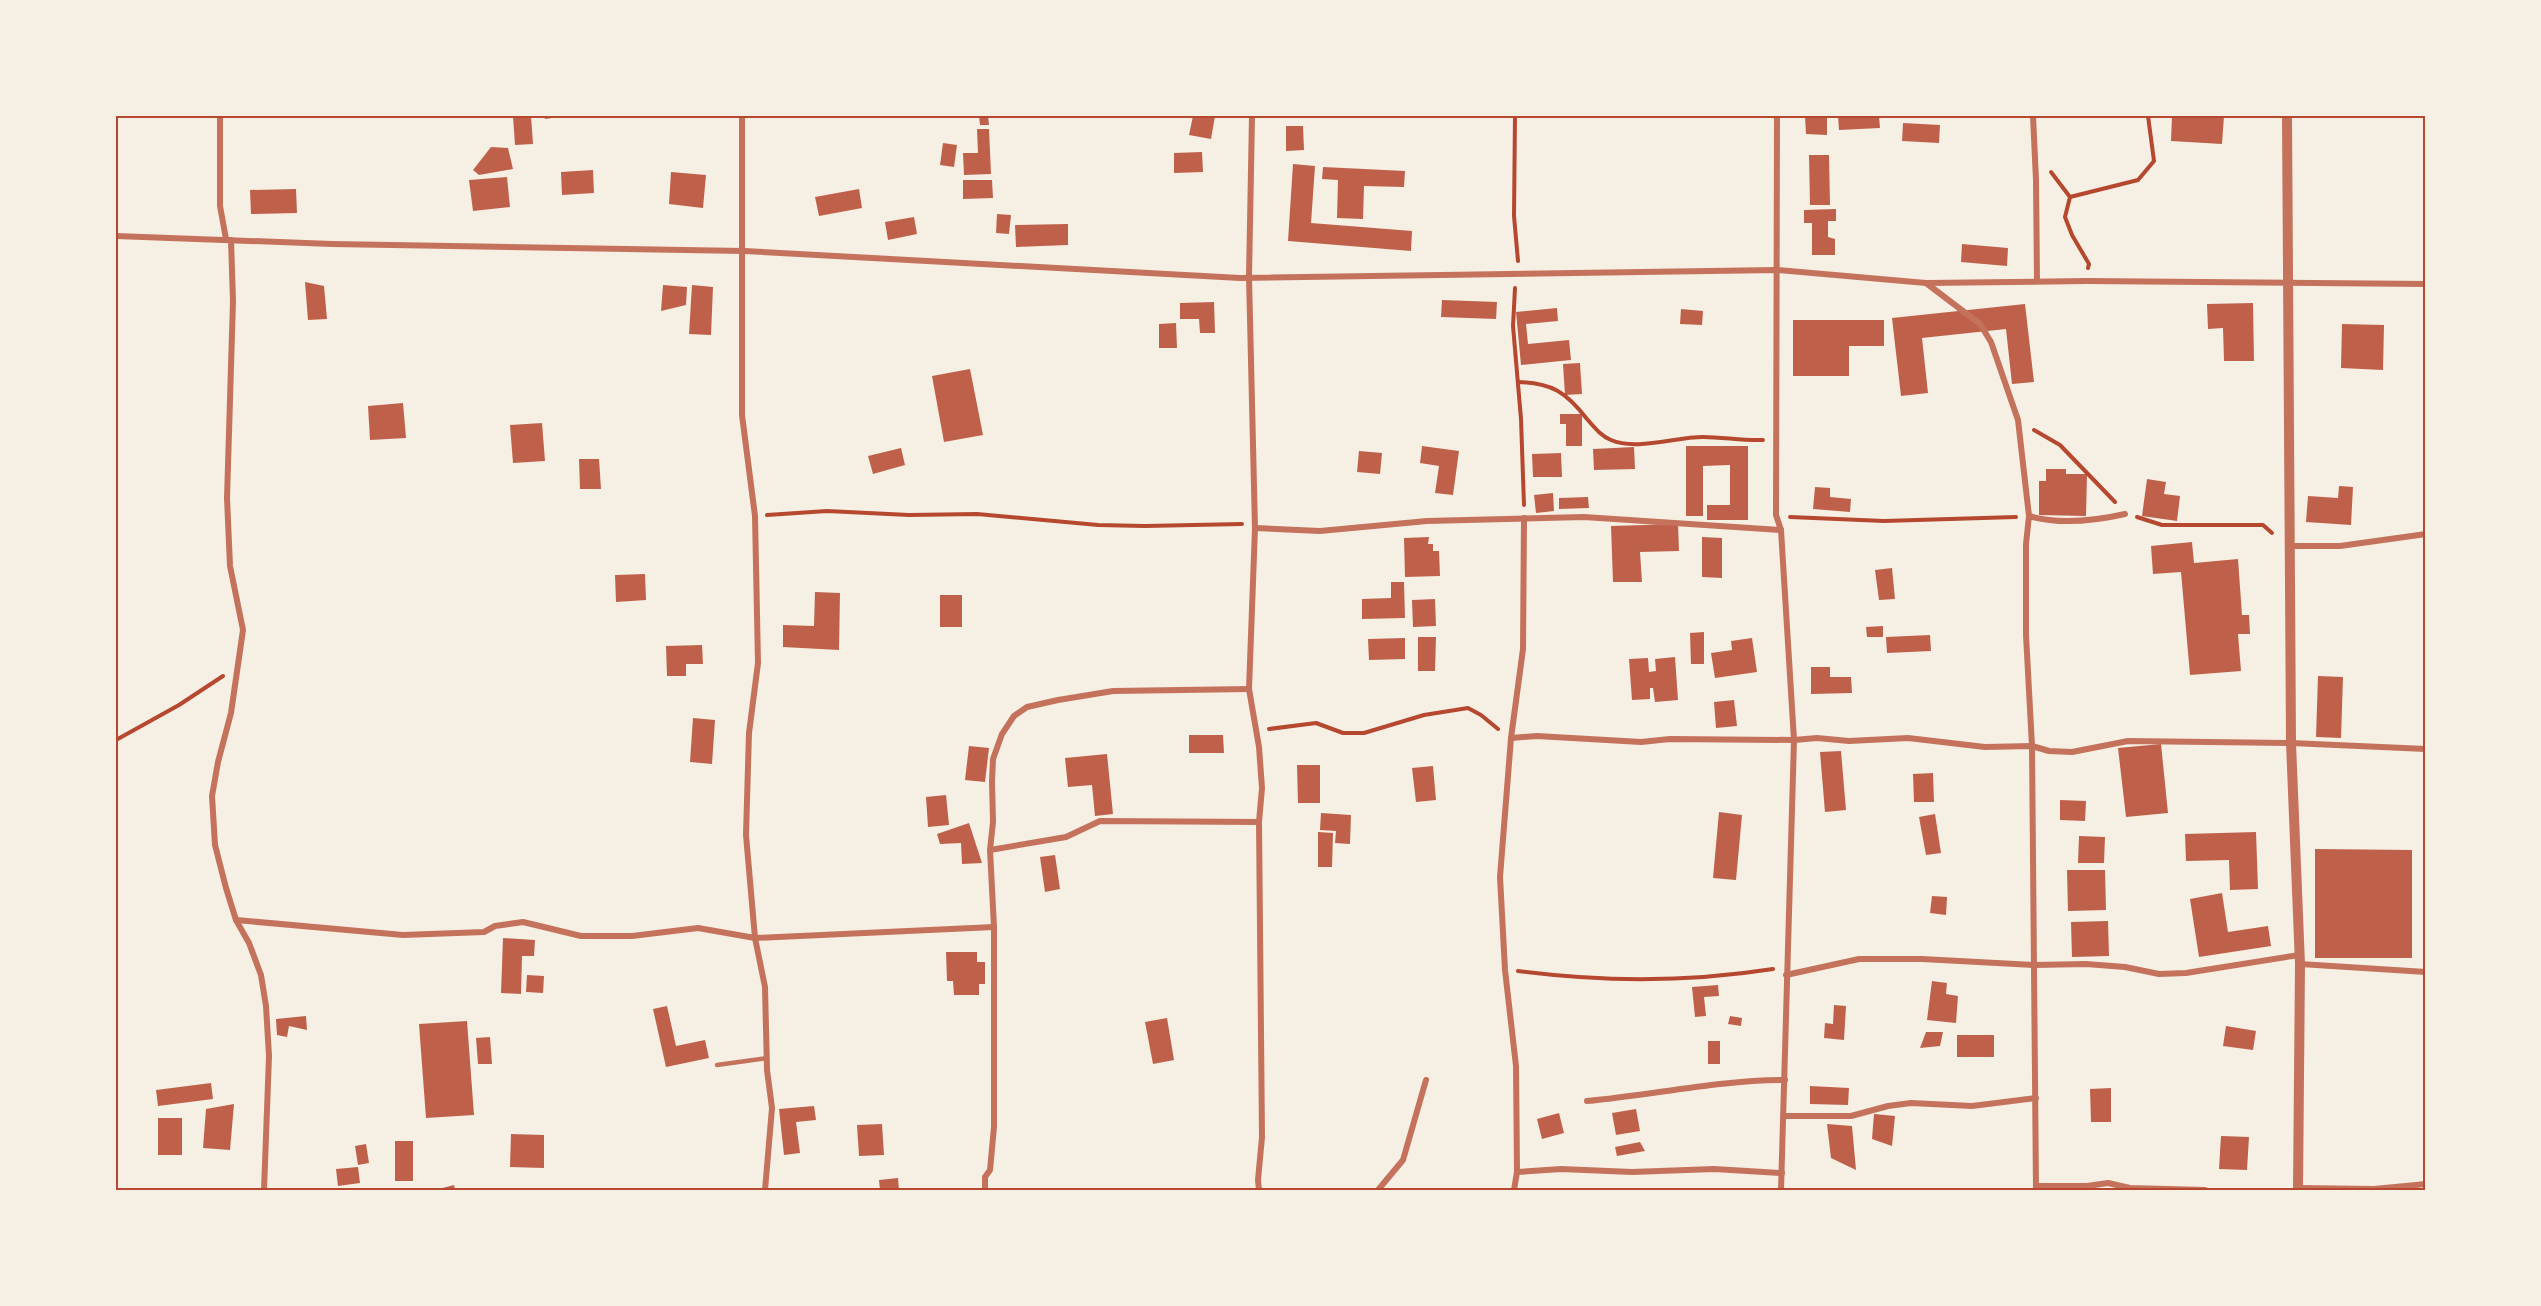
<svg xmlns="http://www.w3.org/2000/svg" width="2541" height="1306" viewBox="0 0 2541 1306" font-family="'Alegreya Sans',sans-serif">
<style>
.building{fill:#bf614a}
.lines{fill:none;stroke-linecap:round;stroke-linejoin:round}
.path{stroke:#b5482f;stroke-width:4}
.service{stroke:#c5725c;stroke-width:4.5}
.minor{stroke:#c5725c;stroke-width:6}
.tertiary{stroke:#c5725c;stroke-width:10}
.neatline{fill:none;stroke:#b5482f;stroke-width:2}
</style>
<rect width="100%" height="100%" fill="#f6efe4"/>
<g class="building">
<polygon points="513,116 531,116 533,144 515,145"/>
<polygon points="544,116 559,116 559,117 545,119"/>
<polygon points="979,116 988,116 989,125 980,125"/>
<polygon points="1193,116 1215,116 1211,139 1189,135"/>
<polygon points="1805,116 1827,116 1827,135 1806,134"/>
<polygon points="1838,116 1879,116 1880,128 1839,130"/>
<polygon points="2172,116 2224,116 2222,144 2171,141"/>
<polygon points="1903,123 1940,125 1939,143 1902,141"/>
<polygon points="1286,126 1303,126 1304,150 1286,151"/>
<polygon points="977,129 989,129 991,174 964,175 963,153 978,153"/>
<polygon points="943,143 957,145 954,167 940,165"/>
<polygon points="491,147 508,148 513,169 479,175 473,170"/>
<polygon points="1202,152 1203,172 1174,173 1174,153"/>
<polygon points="1809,155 1829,155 1830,205 1810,205"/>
<polygon points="1293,164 1315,166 1311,223 1412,231 1411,251 1288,241"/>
<polygon points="1323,167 1405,171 1404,187 1364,186 1363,219 1337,218 1338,180 1322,179"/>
<polygon points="593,170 594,193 562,195 561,172"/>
<polygon points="671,172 706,175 703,208 669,204"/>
<polygon points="507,177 510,207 473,211 469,180"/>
<polygon points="963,180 992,180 993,198 963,199"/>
<polygon points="296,189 297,213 251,214 250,190"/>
<polygon points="859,189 862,208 819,216 815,197"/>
<polygon points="1836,209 1836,221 1828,221 1828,237 1835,239 1835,255 1812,255 1812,223 1804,223 1804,210"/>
<polygon points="997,214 1011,215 1009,234 996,233"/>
<polygon points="914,217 917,234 888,240 885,222"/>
<polygon points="1068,224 1068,245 1016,247 1015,225"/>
<polygon points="1962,244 2008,248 2007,266 1961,262"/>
<polygon points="305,282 324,286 327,319 308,320"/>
<polygon points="663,285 687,287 686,305 661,311"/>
<polygon points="692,285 713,287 711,335 689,334"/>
<polygon points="1442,300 1497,302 1496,319 1441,317"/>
<polygon points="1214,302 1215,333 1200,333 1199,319 1180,319 1180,303"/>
<polygon points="2253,303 2254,361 2224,361 2223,328 2208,329 2207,304"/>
<polygon points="2025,304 2034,382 2012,384 2006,329 1922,338 1928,393 1901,396 1892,318"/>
<polygon points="1557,308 1558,321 1526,324 1528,344 1569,340 1571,360 1521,365 1516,312"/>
<polygon points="1681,309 1703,311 1702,325 1680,324"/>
<polygon points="1793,320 1884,320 1884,346 1849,346 1849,376 1793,376"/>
<polygon points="1176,323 1177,348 1159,348 1159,324"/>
<polygon points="2342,324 2384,325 2383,370 2341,368"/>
<polygon points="1580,363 1582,394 1565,395 1563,364"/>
<polygon points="970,369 983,435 944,442 932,376"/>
<polygon points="403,403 406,438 370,440 368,406"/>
<polygon points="1560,414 1582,414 1582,446 1566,446 1566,424 1560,424"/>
<polygon points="542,423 545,461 513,463 510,425"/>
<polygon points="1422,446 1459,451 1453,495 1435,493 1439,466 1420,463"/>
<polygon points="1686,446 1748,446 1748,520 1707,520 1707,505 1730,505 1730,465 1703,466 1703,516 1686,516"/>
<polygon points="1634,447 1635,469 1594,470 1593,449"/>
<polygon points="901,448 905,465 873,474 868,456"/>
<polygon points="1359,451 1382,453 1380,474 1357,472"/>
<polygon points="1561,453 1562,477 1533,477 1532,454"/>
<polygon points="579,459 599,459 601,489 580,489"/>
<polygon points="2046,469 2066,469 2066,474 2087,474 2086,516 2039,515 2039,481 2046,481"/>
<polygon points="2147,479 2166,482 2164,494 2180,496 2177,521 2142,516"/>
<polygon points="2339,486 2353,487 2351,525 2306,522 2308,496 2338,498"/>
<polygon points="1815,487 1830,488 1830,497 1851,499 1850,512 1813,509"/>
<polygon points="1553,493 1554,511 1536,513 1534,495"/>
<polygon points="1588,497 1589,508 1559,509 1559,498"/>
<polygon points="1678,524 1679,551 1640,552 1642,582 1613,582 1611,526"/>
<polygon points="1429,537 1428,544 1433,544 1433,551 1439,551 1440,576 1405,577 1404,538"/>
<polygon points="1702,537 1722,538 1722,578 1702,577"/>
<polygon points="2192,542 2194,563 2238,559 2242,615 2249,615 2250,634 2238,634 2241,671 2190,675 2181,572 2153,574 2151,546"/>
<polygon points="1892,568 1895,599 1879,600 1875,570"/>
<polygon points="645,574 646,600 616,602 615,575"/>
<polygon points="1391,582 1404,582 1405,618 1362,619 1362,599 1391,598"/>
<polygon points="815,592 840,593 839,650 783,647 783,625 814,626"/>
<rect x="940" y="595" width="22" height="32"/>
<polygon points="1435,599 1436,626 1413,627 1412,600"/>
<polygon points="1883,626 1883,637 1867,637 1866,627"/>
<polygon points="1704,632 1704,664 1691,664 1690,633"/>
<polygon points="1930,635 1931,651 1887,653 1886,637"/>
<polygon points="1418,637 1436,637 1435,671 1418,671"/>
<polygon points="1405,638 1405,659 1369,660 1368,639"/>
<polygon points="1752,638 1757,672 1715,678 1711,653 1732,650 1731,641"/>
<polygon points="702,645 703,664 686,664 686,676 667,676 666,646"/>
<polygon points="1675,657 1678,700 1655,702 1653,688 1650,688 1650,699 1632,700 1629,659 1648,658 1649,672 1656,671 1655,659"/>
<polygon points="1811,667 1830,667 1830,677 1851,677 1852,693 1811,694"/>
<polygon points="2318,676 2343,677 2341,738 2316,737"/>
<polygon points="1734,700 1737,726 1716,728 1714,702"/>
<polygon points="693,718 715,720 712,764 690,762"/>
<polygon points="1189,735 1223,735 1224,753 1189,753"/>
<polygon points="2161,744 2168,813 2126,817 2118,748"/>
<polygon points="969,746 989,748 985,782 965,780"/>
<polygon points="1841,751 1846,810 1825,812 1820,752"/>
<polygon points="1107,754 1113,814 1095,816 1092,785 1068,787 1065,758"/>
<polygon points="1297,765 1320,765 1320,803 1298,803"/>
<polygon points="1433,766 1436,800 1416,802 1412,768"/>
<polygon points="1933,773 1934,802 1914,802 1913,774"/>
<polygon points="946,795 949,825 928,827 926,797"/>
<polygon points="2060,800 2086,801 2085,821 2060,820"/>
<polygon points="1719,812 1742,815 1736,880 1713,878"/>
<polygon points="1321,813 1351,815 1350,844 1335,843 1336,831 1320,830"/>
<polygon points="1935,814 1941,853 1926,855 1919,817"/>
<polygon points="969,823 982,863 962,864 961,843 940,844 937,834"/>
<polygon points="1318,832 1333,833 1332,867 1318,867"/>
<polygon points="2256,832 2258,889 2230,890 2229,860 2186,861 2185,834"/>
<polygon points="2079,836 2105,837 2104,863 2078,863"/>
<polygon points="2315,849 2412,850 2412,958 2315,958"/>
<polygon points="1055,855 1060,889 1045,892 1040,857"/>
<polygon points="2067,870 2105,870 2106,910 2068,911"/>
<polygon points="2222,893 2228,932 2268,926 2271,946 2199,957 2190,899"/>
<polygon points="1932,896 1947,897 1946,915 1930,913"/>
<polygon points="2108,921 2109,956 2072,957 2071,922"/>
<polygon points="503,938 535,940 534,956 522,956 521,994 501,993"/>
<polygon points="946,952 977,952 977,962 985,962 985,984 979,984 979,995 954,995 953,981 947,981"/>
<polygon points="527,975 544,976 543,993 526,992"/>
<polygon points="1932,981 1947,983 1946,994 1958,996 1956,1023 1927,1020"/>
<polygon points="1718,985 1719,996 1704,997 1706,1016 1695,1017 1692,987"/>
<polygon points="1834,1005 1846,1006 1844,1040 1824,1038 1825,1023 1833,1024"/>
<polygon points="667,1006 676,1046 705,1040 709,1058 666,1067 653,1009"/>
<polygon points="306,1016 307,1030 289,1026 287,1037 277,1035 276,1019"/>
<polygon points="1730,1016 1742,1018 1741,1026 1728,1024"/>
<polygon points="1167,1018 1174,1060 1153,1064 1145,1022"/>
<polygon points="467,1021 474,1115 426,1118 419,1024"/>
<polygon points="2226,1026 2256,1031 2253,1050 2223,1046"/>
<polygon points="1926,1032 1943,1032 1940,1046 1920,1048"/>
<rect x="1957" y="1035" width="37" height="22"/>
<polygon points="490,1037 492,1064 478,1064 476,1038"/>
<rect x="1708" y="1041" width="12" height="23"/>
<polygon points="211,1083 213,1099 158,1106 156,1090"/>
<polygon points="1810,1086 1849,1088 1848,1105 1810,1104"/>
<polygon points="2111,1088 2111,1122 2091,1122 2090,1089"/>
<polygon points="234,1104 230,1150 203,1148 206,1109"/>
<polygon points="814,1106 816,1120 796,1122 800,1153 784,1155 779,1109"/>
<polygon points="1636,1109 1640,1131 1616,1135 1612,1113"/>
<polygon points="1559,1113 1564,1133 1542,1139 1537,1119"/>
<polygon points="1874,1114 1895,1116 1892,1146 1872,1139"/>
<rect x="158" y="1118" width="24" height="37"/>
<polygon points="882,1124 884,1155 859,1156 857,1125"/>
<polygon points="1827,1124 1852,1126 1856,1170 1831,1158"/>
<polygon points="511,1134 544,1135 544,1168 510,1167"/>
<polygon points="2221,1136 2249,1137 2247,1170 2219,1169"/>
<rect x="395" y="1141" width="18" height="40"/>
<polygon points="1640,1142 1645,1151 1617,1156 1615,1147"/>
<polygon points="366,1144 369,1163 358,1165 355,1146"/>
<polygon points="358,1167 360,1183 338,1186 336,1169"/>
<polygon points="898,1178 899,1190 880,1190 879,1180"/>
<polygon points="454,1185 455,1190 435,1190"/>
</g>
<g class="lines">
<g class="path">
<polyline points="1515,116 1514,216 1518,261"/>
<polyline points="2051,172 2070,197 2138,180 2154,161 2148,116"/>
<polyline points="2070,197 2065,217 2072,235 2089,264 2088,268"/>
<polyline points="1515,288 1513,326 1521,419 1524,505"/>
<path d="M1518,382C1552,383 1566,392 1587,419C1594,427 1601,436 1611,440C1636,451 1675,437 1703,437C1723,437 1743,441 1763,440"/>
<polyline points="2034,430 2060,445 2115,502"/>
<polyline points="767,515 827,511 909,515 977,514 1098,525 1145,526 1242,524"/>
<polyline points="1790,517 1884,521 2016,517"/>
<polyline points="2137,517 2162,525 2263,525 2272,533"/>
<polyline points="1269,729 1316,723 1343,733 1364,733 1424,715 1468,708 1481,715 1498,729"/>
<polyline points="116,740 179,705 223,676"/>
<path d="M1518,971C1602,982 1690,982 1773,969"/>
</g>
<polyline class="service" points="717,1065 767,1058"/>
<g class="minor">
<polyline points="220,116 220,206 226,239"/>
<polyline points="742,116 742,415 755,516 758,663 749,733 746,835 755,938 765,987 767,1070 772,1108 765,1190"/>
<polyline points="1252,116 1249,277 1255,528 1249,689 1259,747 1262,788 1259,822 1262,1137 1258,1180 1259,1190"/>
<polyline points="1777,116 1776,515 1781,530 1794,740 1781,1190"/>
<polyline points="2033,116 2036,180 2037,281"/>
<polyline points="116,236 332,244 744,251 1240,278 1777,270 1926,283 2087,281 2426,284"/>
<polyline points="231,240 233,301 227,498 230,566 243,630 231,713 218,762 212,796 215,845 226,888 236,920 249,943 261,975 266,1006 269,1056 264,1190"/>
<polyline points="1926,283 1980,324 1991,342 2018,420 2029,516 2026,544 2026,635 2032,746 2036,1190"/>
<path d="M2029,516C2060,525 2094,521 2125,514"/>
<polyline points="1255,528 1320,531 1427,521 1584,517 1781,530"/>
<polyline points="2290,546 2340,546 2426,534"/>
<polyline points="1511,738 1537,736 1641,742 1670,739 1794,740 1817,738 1849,741 1908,738 1985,747 2032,746 2049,751 2072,752 2128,741 2291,743 2426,749"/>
<polyline points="990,850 1066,837 1100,821 1259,822"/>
<polyline points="236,920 403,935 484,932 495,926 523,922 581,936 632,936 698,928 755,938 994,927"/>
<polyline points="2300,964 2426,972"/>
<polyline points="1786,975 1859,959 1922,959 2034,965 2086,964 2125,967 2159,974 2186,973 2299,955"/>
<path d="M1587,1101C1653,1095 1718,1080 1785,1080"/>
<polyline points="1784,1116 1851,1116 1888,1106 1911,1103 1972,1106 2036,1098"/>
<polyline points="1517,1172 1561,1169 1632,1172 1714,1169 1782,1173"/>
<polyline points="2036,1186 2087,1186 2108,1183 2130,1188 2205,1190"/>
<polyline points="2298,1188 2374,1189 2426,1184"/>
<polyline points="985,1190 985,1177 990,1170 994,1127 994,927 990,850 993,822 992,781 993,759 1002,734 1014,716 1027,707 1058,700 1113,691 1249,689"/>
<polyline points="1378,1190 1403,1160 1426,1080"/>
<polyline points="1514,1190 1517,1172 1516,1066 1505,970 1500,877 1511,738 1523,649 1524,518"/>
</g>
<polyline class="tertiary" points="2287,116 2291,743 2300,964 2298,1190"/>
</g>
<rect width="2541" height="1306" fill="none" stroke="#f6efe4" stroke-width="234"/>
<rect x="117" y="117" width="2307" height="1072" class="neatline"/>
</svg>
